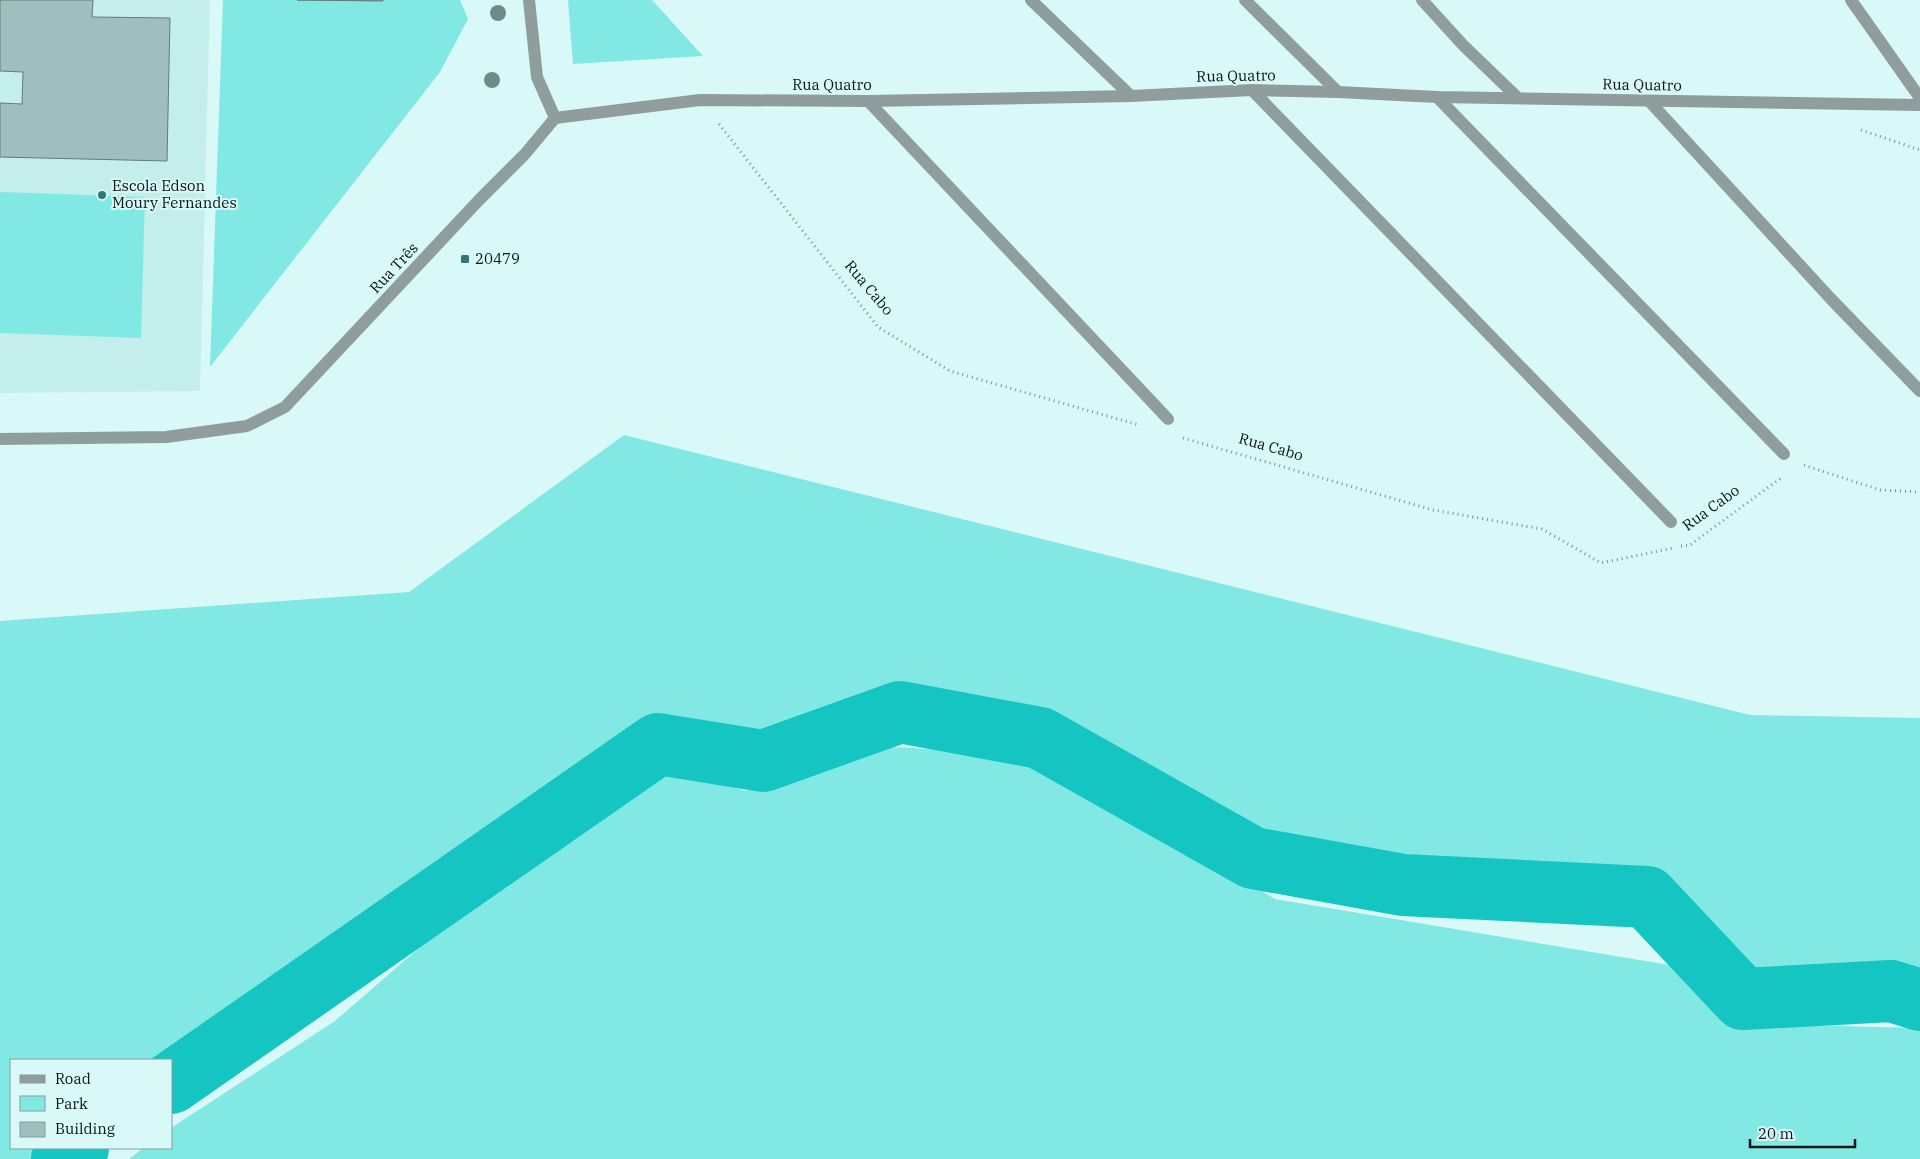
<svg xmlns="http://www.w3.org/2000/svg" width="1920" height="1159" viewBox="0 0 1920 1159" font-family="'IBM Plex Serif',serif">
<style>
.built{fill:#c4eeec}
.green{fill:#82e8e4;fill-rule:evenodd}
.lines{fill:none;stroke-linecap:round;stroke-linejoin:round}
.river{stroke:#14c5c1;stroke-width:62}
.building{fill:#9fbebd;stroke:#5f7c7b}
.path{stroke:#7c9392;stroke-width:3;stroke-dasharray:1 4;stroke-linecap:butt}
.minor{stroke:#909d9d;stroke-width:12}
.tree{fill:#6e8a89}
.poi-dot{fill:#2f7876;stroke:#d8f9f7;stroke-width:2}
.labels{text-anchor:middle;stroke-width:4;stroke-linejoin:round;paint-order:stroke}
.street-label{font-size:15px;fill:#091514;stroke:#d8f9f7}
.poi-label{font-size:15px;fill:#091514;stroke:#d8f9f7;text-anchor:start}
</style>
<rect width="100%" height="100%" fill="#d8f9f7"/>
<polygon class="built" points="0,0 210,0 200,391 0,393"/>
<g class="green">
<polygon points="223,0 460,0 468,19 440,72 210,367"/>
<polygon points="568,0 652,0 703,56 573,64"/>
<polygon points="0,192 145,197 141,338 0,333"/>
<path d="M624,435L1750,715L1920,718V1000L1891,991L1744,999L1794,1025L1920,1028V1159H129L143,1148H171V1128L335,1021L640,756L171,1083V1060H11V1148H78L62,1159H0V621L409,592ZM900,712L1040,738L1253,858L1403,885L1647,897L1742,998L1681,967L1275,899L1041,755L894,747L745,791L646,752L658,744L763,761Z"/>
</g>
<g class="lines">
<g class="river">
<polyline points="171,1083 658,744 763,761 900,712 1040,738 1253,858 1403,885 1647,897 1743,999 1891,991 1920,1000"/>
<polyline points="62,1159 78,1148"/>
</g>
</g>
<g class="building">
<polygon points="0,0 93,0 92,17 170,18 167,161 0,157 0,103 22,104 23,72 0,71"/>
<polygon points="297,0 383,0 383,1"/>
</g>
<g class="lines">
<g class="path">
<polyline points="719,124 878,327 950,371 1139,425"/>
<polyline points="1861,130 1920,150"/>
<polyline points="1183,438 1433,510 1542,529 1601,563 1673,548"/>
<polyline points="1804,465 1880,490 1920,492"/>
<polyline points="1681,546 1690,545 1781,478"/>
</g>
<g class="minor">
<polyline points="529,0 537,77 555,118"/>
<polyline points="1031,0 1131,96"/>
<polyline points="1245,0 1338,92"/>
<polyline points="1422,0 1463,45 1517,97"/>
<polyline points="1851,0 1920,98"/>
<polyline points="1252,90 1671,522"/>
<polyline points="1437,97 1784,454"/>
<polyline points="868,101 1168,419"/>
<polyline points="1650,102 1831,299 1920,391"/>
<polyline points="555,118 700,100 868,101 1131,96 1252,90 1338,92 1437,97 1920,105"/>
<polyline points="0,439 166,437 247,426 285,407 479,200 525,154 555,118"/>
</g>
</g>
<g class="tree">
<circle cx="498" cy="13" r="8"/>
<circle cx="492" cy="80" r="8"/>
</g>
<g class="poi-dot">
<circle cx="102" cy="195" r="5"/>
<rect x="460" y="254" width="10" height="10" rx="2.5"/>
</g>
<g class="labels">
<g class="street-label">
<text transform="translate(1236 76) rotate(-1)" y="5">Rua Quatro</text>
<text x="832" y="90">Rua Quatro</text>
<text transform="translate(1642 85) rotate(1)" y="5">Rua Quatro</text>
<text transform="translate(394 268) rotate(-47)" y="5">Rua Três</text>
<text transform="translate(869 288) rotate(50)" y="5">Rua Cabo</text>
<text transform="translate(1271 447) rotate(16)" y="5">Rua Cabo</text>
<text transform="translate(1711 508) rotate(-36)" y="5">Rua Cabo</text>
</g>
<g class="poi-label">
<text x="112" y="191">Escola Edson<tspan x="112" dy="17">Moury Fernandes</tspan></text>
<text x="475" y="264">20479</text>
</g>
</g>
<rect x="10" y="1059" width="162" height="90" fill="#d8f9f7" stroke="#859e9c"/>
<rect x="20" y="1075" width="25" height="8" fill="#909d9d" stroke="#859e9c"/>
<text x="55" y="1084" font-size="15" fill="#091514">Road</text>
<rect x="20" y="1096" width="25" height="15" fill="#82e8e4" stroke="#859e9c"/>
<text x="55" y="1109" font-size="15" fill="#091514">Park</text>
<rect x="20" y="1122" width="25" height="15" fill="#9fbebd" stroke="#859e9c"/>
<text x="55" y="1134" font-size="15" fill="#091514">Building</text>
<path d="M1750 1139v8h105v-8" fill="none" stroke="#091514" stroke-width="2.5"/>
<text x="1758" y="1139" font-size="15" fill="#091514" stroke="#d8f9f7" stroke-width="4" paint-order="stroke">20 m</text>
</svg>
